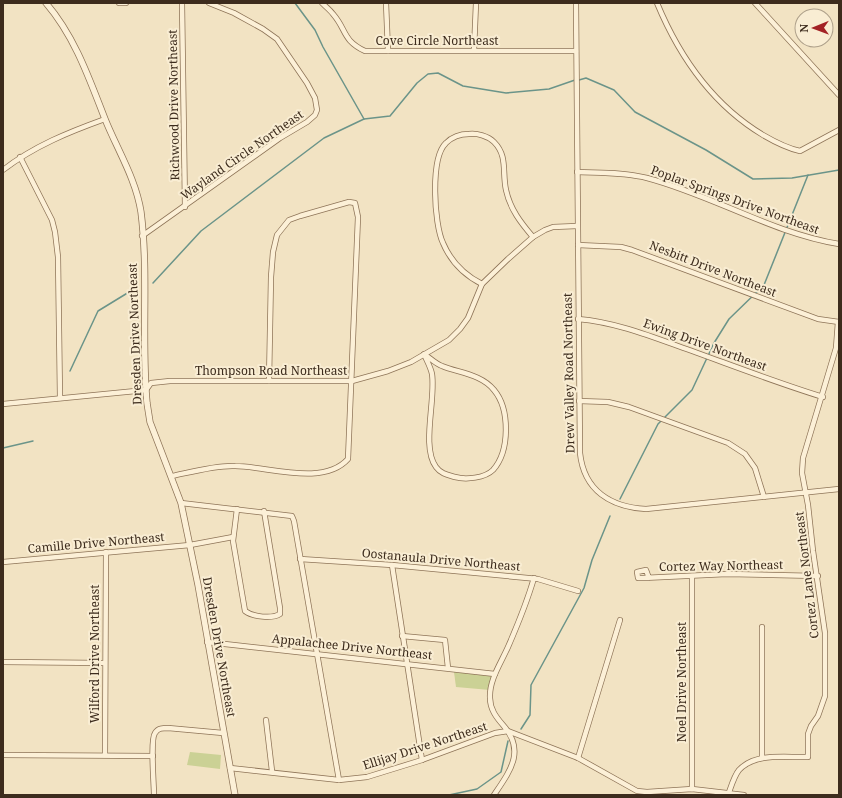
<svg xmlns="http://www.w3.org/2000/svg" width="842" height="798" viewBox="0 0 842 798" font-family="'Noto Serif',serif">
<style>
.park{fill:#cbd195}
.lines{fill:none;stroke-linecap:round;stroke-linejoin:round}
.stream{stroke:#6b9489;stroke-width:1.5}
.minor-casing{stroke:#8e7458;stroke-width:6}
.tertiary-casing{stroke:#8e7458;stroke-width:7}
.minor{stroke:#fcf0d7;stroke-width:4.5}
.tertiary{stroke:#fcf0d7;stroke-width:5.5}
.labels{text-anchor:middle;stroke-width:4;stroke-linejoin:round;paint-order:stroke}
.street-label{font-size:12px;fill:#3d2c1d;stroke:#f9edd3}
</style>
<rect width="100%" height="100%" fill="#f2e3c3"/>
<g class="park">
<polygon points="454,672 493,675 490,690 456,687"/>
<polygon points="190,752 221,755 220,769 187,765"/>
</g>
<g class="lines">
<g class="stream">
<polyline points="295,3 315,30 323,47 364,119"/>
<polyline points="579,80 586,78 614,90 635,112 706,150 753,179 792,178 839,170"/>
<polyline points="153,283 201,231 324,138 364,119 390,116 417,83 428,74 438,73 463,86 506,93 549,89 575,80"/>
<polyline points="70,371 98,311 134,289"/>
<polyline points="3,448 33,441"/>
<polyline points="620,499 658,424 692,390 714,343 729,319 764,285 808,175"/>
<polyline points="521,729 530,715 531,685 584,588 592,560 610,516"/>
<polyline points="449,795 477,789 501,772 508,741"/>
</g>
<defs>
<g id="minor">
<polyline points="119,3 126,3"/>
<polyline points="182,3 185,207"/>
<path d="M322,3C325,6 330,10 333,14C347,30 342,40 365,51H576"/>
<polyline points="386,3 388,51"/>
<path d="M576,3L580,453C584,491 611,507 646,509L839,489"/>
<path d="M657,3C679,56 713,105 763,135C775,142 786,148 800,151L839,130"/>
<polyline points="755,3 839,95"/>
<polyline points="474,50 476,3"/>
<polyline points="20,157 52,220 55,232 58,257 60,398"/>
<path d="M3,170C34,146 69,132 105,119"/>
<path d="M577,172C600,173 624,172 647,178C712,195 772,233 839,244"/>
<polyline points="142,236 280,138 307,122 315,115 317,110 315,98 307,83 277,39 263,29 234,13 209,3"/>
<polyline points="578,245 621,247 632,250 818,319 839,322"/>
<path d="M482,284C464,275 451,262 443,243C434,224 430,158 446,143C452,137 461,134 469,134C477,133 488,136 494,142C508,156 502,172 506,190C510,209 521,223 533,237"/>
<path d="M578,319C613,322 645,334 678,346C726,363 774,382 823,397"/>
<path d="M424,354C430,358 436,364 442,366C459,373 481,374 494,390C510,409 510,451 493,470C485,478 466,480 455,477C448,475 441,474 436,467C421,447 436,399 432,374C431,368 427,361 424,354Z"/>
<polyline points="579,401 608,402 629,407 728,443 745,454 755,468 764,497"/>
<polyline points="3,404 146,390 151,383 170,381 352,381 388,371 411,362 449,340 460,329 468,318 482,284 508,259 533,237 545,230 553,227 577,226"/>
<path d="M172,476C191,472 216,465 235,466C267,466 323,487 348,459L358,217L355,203L349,202L300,216L289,220L277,235L273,252L271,277L269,381"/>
<polyline points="181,503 292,516 294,521 339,780"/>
<path d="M237,509L233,541L245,611C253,617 272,619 280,614V608L264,511"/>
<polyline points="300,559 392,565 538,579 578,591"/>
<polyline points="3,562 190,545 233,537"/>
<polyline points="392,565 422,760"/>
<polyline points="649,578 646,570 637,572 638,578 643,578 727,574 818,576"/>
<polyline points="762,627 762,758"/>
<polyline points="402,636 445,640 448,668"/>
<polyline points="207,642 495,674"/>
<polyline points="3,662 104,663"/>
<polyline points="266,720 272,771"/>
<polyline points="3,755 153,756"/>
<polyline points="105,755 106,552"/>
<polyline points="578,758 620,620"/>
<polyline points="230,768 339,780 367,777 422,760 495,733 508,731 578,758 637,791 647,792 692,789 744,795"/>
<polyline points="692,789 692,576"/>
<path d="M154,795C154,784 150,740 155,733C158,728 163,728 168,728L223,733"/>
<path d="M494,795C510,771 526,751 503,725C496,717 490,709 490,698C489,680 501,663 508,647C518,624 527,602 534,578"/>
<path d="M728,795C731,787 734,776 739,770C756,752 786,758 808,757V734L811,726L818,716L825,696V633L813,551L808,505L802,473L803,458L836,348L838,322"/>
</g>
<path id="tertiary" d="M46,3C75,37 89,78 105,119C117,149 136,179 141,212C149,276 141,340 147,403L150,422L160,448L181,503L198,585L235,795"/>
</defs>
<use href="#minor" class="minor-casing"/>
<use href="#tertiary" class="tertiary-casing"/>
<use href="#minor" class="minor"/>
<use href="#tertiary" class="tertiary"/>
</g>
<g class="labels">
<g class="street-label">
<text x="437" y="45">Cove Circle Northeast</text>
<text transform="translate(174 105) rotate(-91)" y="4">Richwood Drive Northeast</text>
<text transform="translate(242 155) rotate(-35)" y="4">Wayland Circle Northeast</text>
<text transform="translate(735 200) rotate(20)" y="4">Poplar Springs Drive Northeast</text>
<text transform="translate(713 269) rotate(21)" y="4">Nesbitt Drive Northeast</text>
<text transform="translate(135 334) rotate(-92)" y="4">Dresden Drive Northeast</text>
<text transform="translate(705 345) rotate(20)" y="4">Ewing Drive Northeast</text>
<text x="271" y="375">Thompson Road Northeast</text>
<text transform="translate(569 373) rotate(-91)" y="4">Drew Valley Road Northeast</text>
<text transform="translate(96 543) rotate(-5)" y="4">Camille Drive Northeast</text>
<text transform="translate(441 560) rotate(5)" y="4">Oostanaula Drive Northeast</text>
<text transform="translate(721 566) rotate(-1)" y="4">Cortez Way Northeast</text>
<text transform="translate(807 575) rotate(-97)" y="4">Cortez Lane Northeast</text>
<text transform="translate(219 647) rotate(80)" y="4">Dresden Drive Northeast</text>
<text transform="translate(352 647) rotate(6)" y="4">Appalachee Drive Northeast</text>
<text transform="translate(95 654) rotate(-90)" y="4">Wilford Drive Northeast</text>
<text transform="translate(682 682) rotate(-90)" y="4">Noel Drive Northeast</text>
<text transform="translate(425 746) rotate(-18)" y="4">Ellijay Drive Northeast</text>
</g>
</g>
<rect width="842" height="798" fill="none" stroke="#3d2c1d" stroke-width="8"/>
<g transform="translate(814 28) rotate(269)"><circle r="19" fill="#f9edd3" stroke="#aea08a"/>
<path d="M0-3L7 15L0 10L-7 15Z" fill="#a32225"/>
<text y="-6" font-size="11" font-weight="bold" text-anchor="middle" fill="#3d2c1d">N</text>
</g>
</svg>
